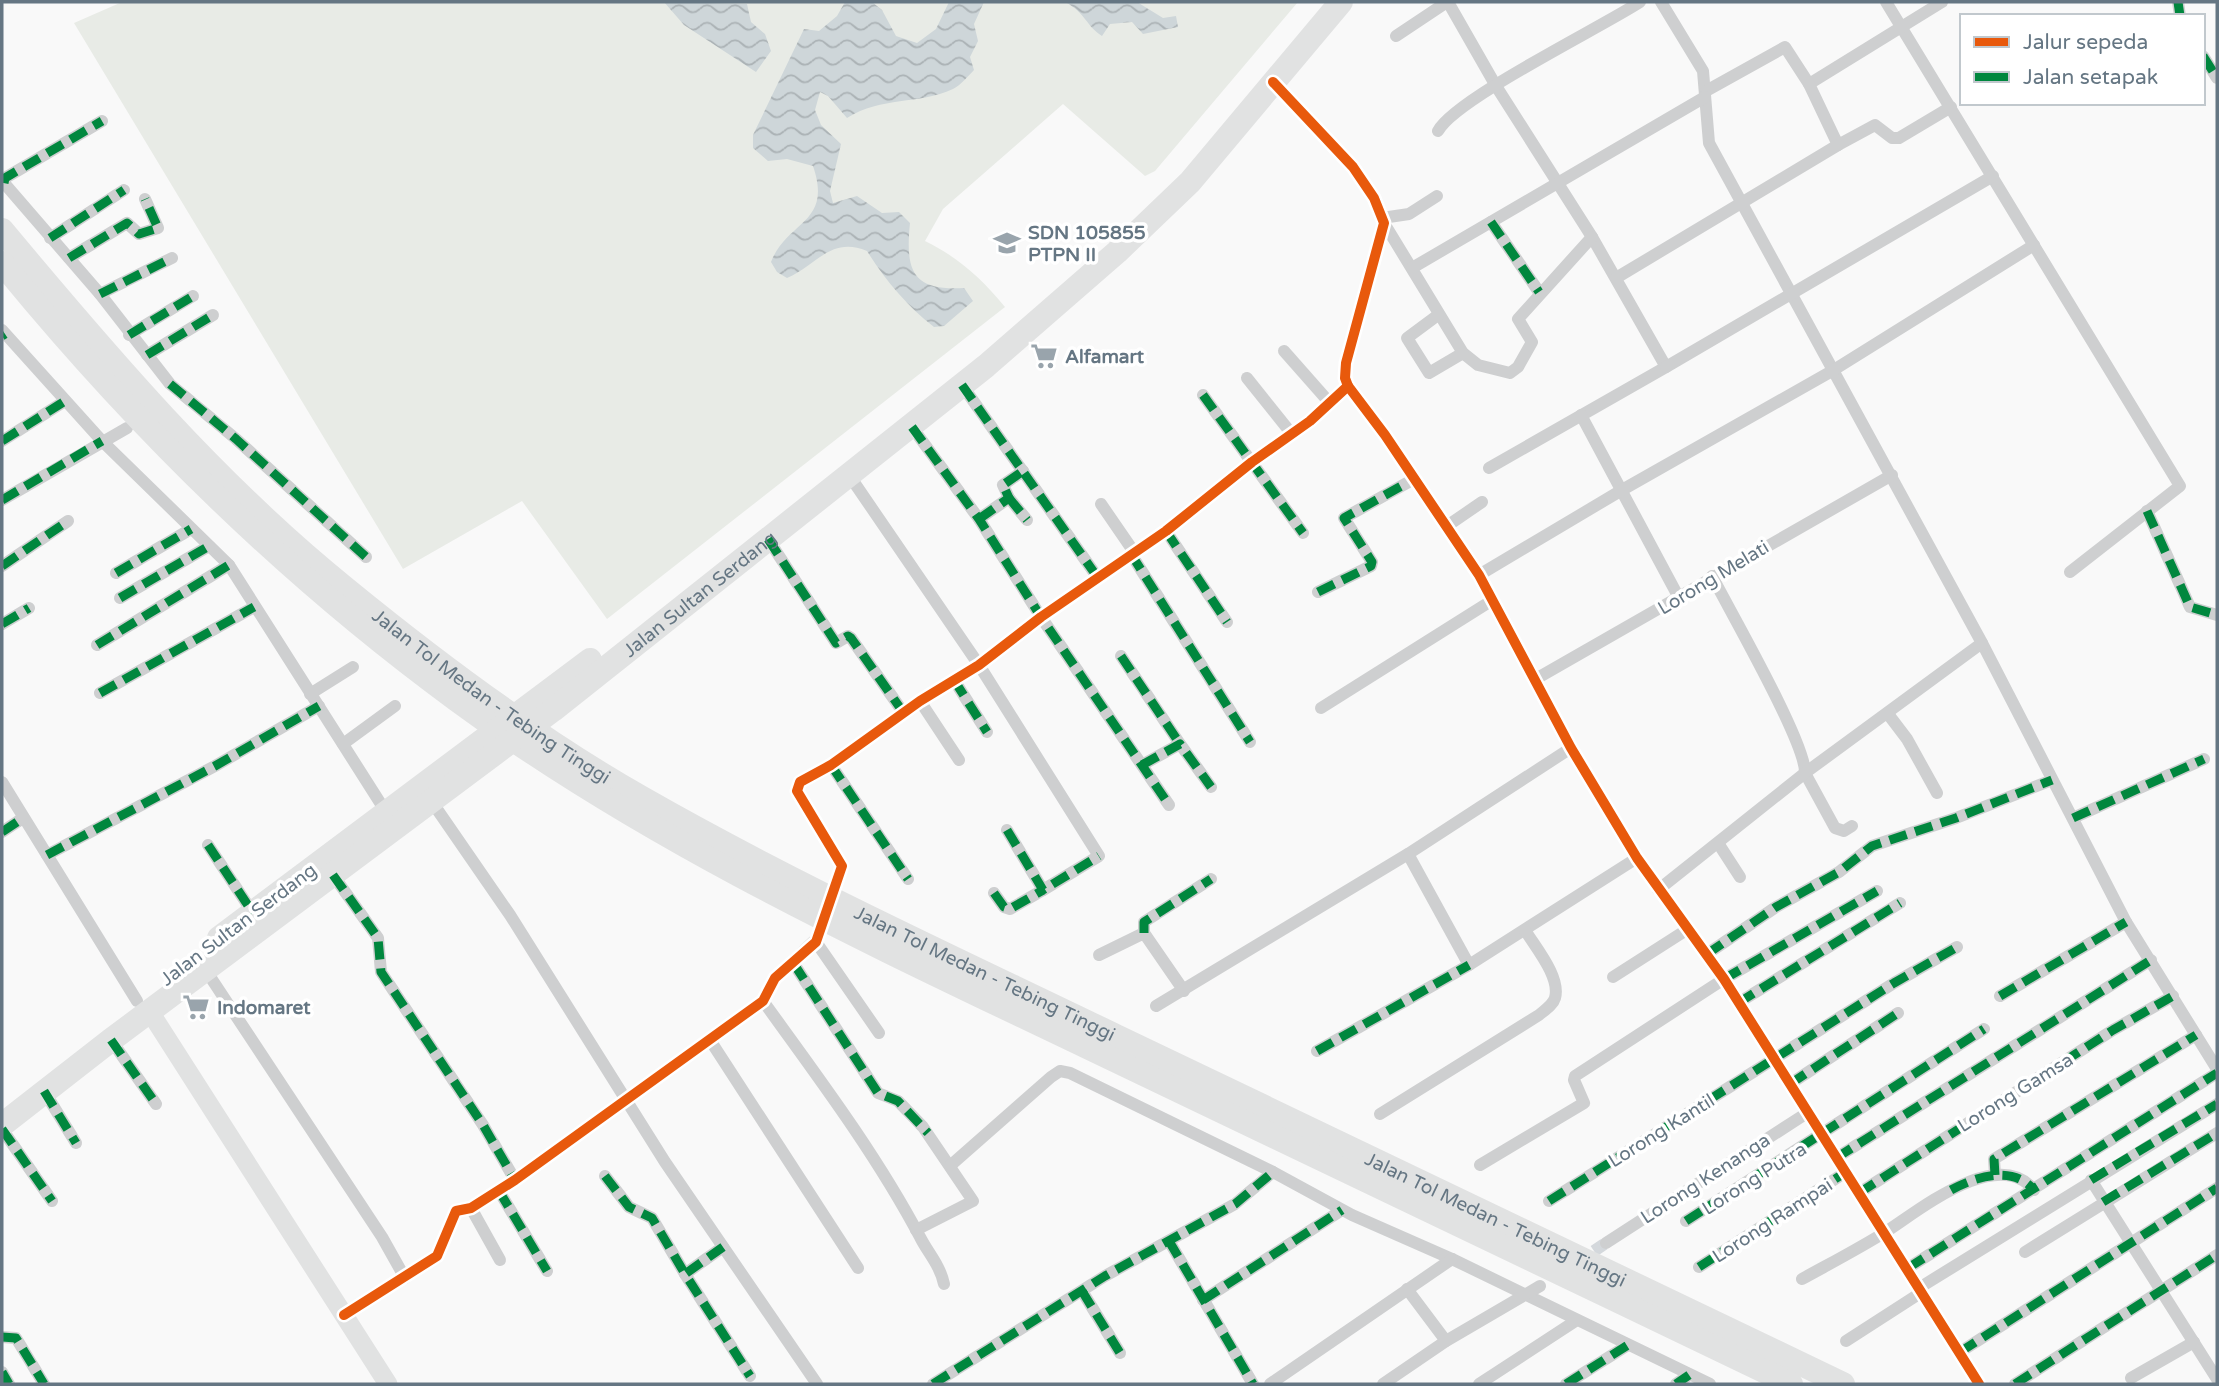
<svg xmlns="http://www.w3.org/2000/svg" width="2219" height="1386" viewBox="0 0 2219 1386" font-family="'Varela Round',sans-serif">
<style>
.grass{fill:#e8ebe6}
.water{fill:url(#water-waves)}
.lines{fill:none;stroke-linecap:round;stroke-linejoin:round}
.street-tunnel{stroke:#d4d8dc;stroke-width:12;stroke-dasharray:12 6;stroke-linecap:butt}
.street{stroke:#cecfd0;stroke-width:12}
.secondary{stroke:#e1e2e2;stroke-width:19}
.highway{stroke:#e1e2e2;stroke-width:24}
.quiet{stroke:#00873e;stroke-width:9;stroke-dasharray:18 9;stroke-linecap:butt}
.cycleway-casing{stroke:#fff;stroke-width:15}
.cycleway{stroke:#e8590c;stroke-width:10}
.labels{text-anchor:middle;stroke-width:7;stroke-linejoin:round;paint-order:stroke}
.poi-label{font-size:19px;font-weight:bold;fill:#657683;stroke:#fff;text-anchor:start}
.street-label{font-size:19px;fill:#657683;stroke:#fff}
</style>
<defs>
<pattern id="water-waves" width="16" height="10" patternUnits="userSpaceOnUse" patternTransform="scale(1.75)"><rect width="16" height="10" fill="#ced6d9"/><path d="M0 5q4-4 8 0t8 0" fill="none" stroke="#abb2b5"/></pattern>
</defs>
<rect width="100%" height="100%" fill="#f9f9f9"/>
<path class="grass" d="M122,2H1298L1155,171L1145,176L1063,104L943,209L925,241C958,257 981,278 1005,307L607,619L522,501L403,569L74,23Z"/>
<g class="water">
<polygon points="664,2 747,4 751,22 765,34 771,51 756,72 684,25"/>
<path d="M845,2H872L882,10L896,36L917,43L936,29L949,2H984L974,24L978,41L970,57L974,70C968,76 961,85 953,89C918,105 882,96 847,118L828,96L820,92L815,110L821,125L841,144L830,191L833,203L857,196L882,213L899,212L910,223C905,272 913,291 964,288L973,301L944,326L934,327C907,306 885,280 867,251C831,236 817,265 787,278L777,272L771,262C787,220 833,224 813,166L787,159L768,161L753,148V135L804,29L819,31L837,16Z"/>
<path d="M1065,2H1137L1163,18L1176,16L1178,27L1143,34L1132,22L1110,24L1102,36C1086,26 1086,13 1065,2Z"/>
</g>
<g class="lines">
<g class="street-tunnel">
<polyline points="817,938 842,866"/>
<polyline points="1579,1261 1606,1243"/>
</g>
<g class="street">
<polyline points="1448,2 1496,86 1592,237 1666,367 1489,468"/>
<polyline points="1661,2 1703,71 1709,143 1982,643 2126,922 2217,1069"/>
<polyline points="1886,2 2180,486 2070,572"/>
<polyline points="2178,2 2180,16"/>
<polyline points="1396,36 1447,2"/>
<polyline points="2203,56 2217,78"/>
<polyline points="1273,82 1353,167 1374,198 1384,223 1346,363 1345,378 1348,386 1385,435 1479,575 1571,748 1637,858 1724,979 1979,1384"/>
<polyline points="1809,84 1942,2"/>
<polyline points="1706,91 1785,47 1809,84 1838,145 1875,125 1892,138 1899,138 1951,107"/>
<polyline points="102,121 5,178 4,183 100,294 170,384 236,439 366,557"/>
<path d="M1438,131C1455,99 1600,28 1640,2"/>
<polyline points="1382,218 1409,214 1437,196"/>
<polyline points="1491,222 1539,292"/>
<polyline points="1384,223 1463,353 1478,365 1510,373 1518,367 1532,342 1518,319 1592,237"/>
<polyline points="50,238 124,190"/>
<polyline points="69,258 127,223 139,234 158,228 145,199"/>
<polyline points="1412,268 1705,97"/>
<polyline points="1616,278 1838,145"/>
<polyline points="100,294 172,258"/>
<polyline points="1438,315 1407,338 1429,373 1463,353"/>
<polyline points="2,330 102,441 229,565 386,812"/>
<polyline points="129,335 193,296"/>
<polyline points="1284,351 1329,402"/>
<polyline points="147,355 213,315"/>
<polyline points="1666,367 1993,176"/>
<polyline points="1247,378 1291,433"/>
<polyline points="962,385 1098,578"/>
<polyline points="1203,395 1303,533"/>
<polyline points="1581,415 1678,596"/>
<polyline points="912,427 979,519 1041,617 1169,805"/>
<polyline points="2,441 65,401"/>
<polyline points="849,475 979,665 1099,856 1043,890 1007,830"/>
<polyline points="1009,498 1027,520"/>
<polyline points="2,500 127,428"/>
<polyline points="1101,504 1134,552"/>
<polyline points="2147,511 2190,607 2217,615"/>
<polyline points="979,519 1009,498 1003,485 1023,471"/>
<polyline points="1447,526 1482,502"/>
<polyline points="1166,531 1227,622"/>
<polyline points="768,539 836,643 848,636 851,638 903,712"/>
<polyline points="1131,554 1250,742"/>
<polyline points="2,566 68,521"/>
<polyline points="116,573 191,529"/>
<polyline points="1479,575 1622,490 1832,371 2034,245"/>
<path d="M1712,576C1730,611 1806,743 1805,773L1835,828L1844,831L1852,826"/>
<polyline points="1318,592 1371,566 1372,562 1344,518 1414,479"/>
<polyline points="120,598 209,546"/>
<polyline points="2,624 29,608"/>
<polyline points="97,645 229,565"/>
<polyline points="1121,656 1180,744"/>
<polyline points="954,680 987,732"/>
<polyline points="1534,680 1892,475"/>
<polyline points="100,693 254,607"/>
<polyline points="310,694 353,667"/>
<polyline points="920,701 959,760"/>
<polyline points="1321,708 1491,601"/>
<polyline points="1888,714 1907,739 1937,793"/>
<polyline points="343,744 395,706"/>
<polyline points="831,765 908,879"/>
<polyline points="1142,765 1180,744 1211,787"/>
<polyline points="2,782 137,1001"/>
<polyline points="432,802 510,915 665,1162 817,1384"/>
<polyline points="2073,818 2204,759"/>
<polyline points="2,832 23,818"/>
<polyline points="1718,843 1740,877"/>
<polyline points="208,845 253,913"/>
<polyline points="1408,854 1469,965 1637,858"/>
<polyline points="47,855 215,766 319,706"/>
<polyline points="842,866 797,791 800,782 831,765 920,701 979,665 1041,617 1166,531 1252,462 1310,421 1348,386"/>
<polyline points="333,875 378,938 381,972 483,1125 515,1180"/>
<polyline points="1658,890 1805,773 1982,643"/>
<polyline points="994,893 1004,907 1010,909 1043,890"/>
<polyline points="1144,933 1144,922 1211,879"/>
<polyline points="816,942 879,1033"/>
<polyline points="1707,954 1776,907 1839,872 1872,846 1956,818 2052,780"/>
<polyline points="1099,955 1144,933 1184,991"/>
<polyline points="794,964 878,1093 898,1101 923,1127 973,1201 916,1230"/>
<polyline points="205,969 382,1237 405,1278"/>
<polyline points="1613,977 1688,929"/>
<polyline points="2000,996 2126,922"/>
<path d="M763,1001C818,1077 876,1154 920,1237C928,1253 940,1265 944,1284"/>
<polyline points="1738,1003 1900,903"/>
<polyline points="1156,1006 1408,854 1571,748"/>
<polyline points="111,1040 156,1104"/>
<polyline points="710,1040 858,1268"/>
<polyline points="1317,1051 1469,965"/>
<polyline points="1790,1084 1898,1013"/>
<polyline points="44,1091 76,1143"/>
<path d="M1380,1114L1539,1015C1545,1010 1553,1005 1555,998C1561,977 1535,947 1525,930"/>
<polyline points="2,1129 52,1201"/>
<polyline points="1836,1158 2151,960"/>
<polyline points="951,1165 1051,1077 1060,1071 1070,1073 1273,1172 1352,1215 1452,1259 1710,1384"/>
<polyline points="1480,1165 1584,1103 1574,1080 1575,1076 1724,979 1877,891"/>
<polyline points="1995,1175 1994,1159 2196,1035"/>
<polyline points="605,1176 629,1207 652,1218 685,1274"/>
<polyline points="2091,1180 2217,1379"/>
<polyline points="499,1191 547,1271"/>
<polyline points="1859,1193 2113,1030 2173,996"/>
<polyline points="1549,1201 1894,983 1957,947"/>
<polyline points="471,1208 500,1260"/>
<polyline points="1686,1221 1984,1029"/>
<polyline points="1169,1241 1253,1384"/>
<polyline points="1606,1243 1807,1113"/>
<polyline points="723,1247 685,1274 750,1376"/>
<polyline points="2025,1252 2217,1133"/>
<polyline points="1699,1267 1846,1172"/>
<polyline points="1908,1268 2217,1073"/>
<path d="M1802,1279C1831,1263 1860,1248 1887,1231C1921,1209 1998,1146 2034,1190"/>
<polyline points="1919,1288 2217,1104"/>
<polyline points="1407,1289 1446,1341"/>
<polyline points="1082,1291 1120,1353"/>
<polyline points="1203,1300 1342,1210"/>
<polyline points="344,1315 437,1256 456,1211 471,1208 515,1180 763,1001 775,978 817,938"/>
<polyline points="2,1337 16,1338 44,1384"/>
<polyline points="1846,1341 1922,1292"/>
<polyline points="1960,1352 2217,1188"/>
<polyline points="2,1372 9,1384"/>
<polyline points="2131,1378 2194,1342"/>
<polyline points="933,1384 1105,1276 1235,1204 1273,1172"/>
<polyline points="1270,1384 1452,1259"/>
<polyline points="1383,1384 1446,1341 1540,1286"/>
<polyline points="1479,1384 1577,1320"/>
<polyline points="1566,1384 1628,1345"/>
<polyline points="1676,1384 1689,1375"/>
<polyline points="2015,1384 2217,1255"/>
</g>
<polyline class="secondary" points="150,1012 388,1384"/>
<g class="highway">
<path id="s1" d="M2,230C108,357 216,484 345,588C438,664 538,739 642,798C796,886 957,959 1116,1036C1358,1153 1600,1270 1843,1384"/>
<path d="M2,263C136,427 285,574 457,700C650,842 870,943 1085,1046C1321,1159 1556,1271 1791,1384"/>
<polyline points="219,938 590,660"/>
<path id="s2" d="M2,1125L111,1040L553,710L986,366L1117,252L1190,182L1341,2"/>
</g>
<g class="quiet">
<polyline points="2178,2 2180,16"/>
<polyline points="2203,56 2217,78"/>
<polyline points="4,183 5,178 102,121"/>
<polyline points="1491,222 1539,292"/>
<polyline points="50,238 124,190"/>
<polyline points="69,258 127,223 139,234 158,228 145,199"/>
<polyline points="100,294 172,258"/>
<polyline points="129,335 193,296"/>
<polyline points="2,336 5,334"/>
<polyline points="147,355 213,315"/>
<polyline points="170,384 236,439 366,557"/>
<polyline points="962,385 1098,578"/>
<polyline points="1203,395 1303,533"/>
<polyline points="912,427 979,519 1041,617 1169,805"/>
<polyline points="2,441 65,401"/>
<polyline points="1009,498 1027,520"/>
<polyline points="2,500 102,441"/>
<polyline points="2147,511 2190,607 2217,615"/>
<polyline points="979,519 1009,498 1003,485 1023,471"/>
<polyline points="1166,531 1227,622"/>
<polyline points="768,539 836,643 848,636 851,638 903,712"/>
<polyline points="1131,554 1250,742"/>
<polyline points="2,566 68,521"/>
<polyline points="116,573 191,529"/>
<polyline points="1318,592 1371,566 1372,562 1344,518 1414,479"/>
<polyline points="120,598 209,546"/>
<polyline points="2,624 29,608"/>
<polyline points="97,645 229,565"/>
<polyline points="1121,656 1180,744"/>
<polyline points="954,680 987,732"/>
<polyline points="100,693 254,607"/>
<polyline points="831,765 908,879"/>
<polyline points="1142,765 1180,744 1211,787"/>
<polyline points="2073,818 2204,759"/>
<polyline points="1007,830 1043,890 1099,856"/>
<polyline points="2,832 23,818"/>
<polyline points="208,845 253,913"/>
<polyline points="47,855 215,766 319,706"/>
<polyline points="333,875 378,938 381,972 483,1125 515,1180"/>
<polyline points="994,893 1004,907 1010,909 1043,890"/>
<polyline points="1144,933 1144,922 1211,879"/>
<polyline points="1707,954 1776,907 1839,872 1872,846 1956,818 2052,780"/>
<polyline points="794,964 878,1093 898,1101 928,1133"/>
<polyline points="1724,979 1877,891"/>
<polyline points="2000,996 2126,922"/>
<polyline points="1738,1003 1900,903"/>
<polyline points="111,1040 156,1104"/>
<polyline points="1317,1051 1469,965"/>
<polyline points="1790,1084 1898,1013"/>
<polyline points="44,1091 76,1143"/>
<polyline points="2,1129 52,1201"/>
<polyline points="1836,1158 2151,960"/>
<polyline points="1995,1175 1994,1159 2196,1035"/>
<polyline points="605,1176 629,1207 652,1218 685,1274"/>
<polyline points="2091,1180 2217,1104"/>
<path d="M1951,1190C1977,1176 2013,1165 2034,1190"/>
<polyline points="499,1191 547,1271"/>
<polyline points="1859,1193 2113,1030 2173,996"/>
<polyline points="1549,1201 1894,983 1957,947"/>
<polyline points="2103,1202 2217,1133"/>
<polyline points="1686,1221 1984,1029"/>
<polyline points="1169,1241 1253,1384"/>
<polyline points="723,1247 685,1274 750,1376"/>
<polyline points="1699,1267 1846,1172"/>
<polyline points="1908,1268 2217,1073"/>
<polyline points="1082,1291 1120,1353"/>
<polyline points="1203,1300 1342,1210"/>
<polyline points="2,1337 16,1338 44,1384"/>
<polyline points="1960,1352 2217,1188"/>
<polyline points="2,1372 9,1384"/>
<polyline points="933,1384 1105,1276 1235,1204 1273,1172"/>
<polyline points="1566,1384 1628,1345"/>
<polyline points="1676,1384 1689,1375"/>
<polyline points="2015,1384 2217,1255"/>
</g>
<defs>
<g id="cycleway">
<polyline points="1273,82 1353,167 1374,198 1384,223 1346,363 1345,378 1348,386 1385,435 1479,575 1571,748 1637,858 1724,979 1979,1384"/>
<polyline points="344,1315 437,1256 456,1211 471,1208 515,1180 763,1001 775,978 816,942 842,866 797,791 800,782 831,765 920,701 979,665 1041,617 1166,531 1252,462 1310,421 1348,386"/>
</g>
</defs>
<use href="#cycleway" class="cycleway-casing"/>
<use href="#cycleway" class="cycleway"/>
</g>
<defs>
<symbol id="school-bare" viewBox="-9 -9 18 18"><path d="M0-5L7-2L0 1L-7-2ZM-4 1L0 2.5L4 1V4Q0 6-4 4Z" fill="#99a4ac" stroke="#fff" stroke-width="2.5" paint-order="stroke"/></symbol>
<symbol id="supermarket-bare" viewBox="-9 -9 18 18"><path d="M-6-5.5h2.5l.6 2H6L4.5 2H-2.5L-4.4-4H-6ZM-1.5 3.2a1.3 1.3 0 1 0 .1 0ZM3 3.2a1.3 1.3 0 1 0 .1 0Z" fill="#99a4ac" stroke="#fff" stroke-width="2.5" paint-order="stroke"/></symbol>
</defs>
<g fill-rule="evenodd">
<use href="#school-bare" x="988" y="224" width="38" height="38"/>
<use href="#supermarket-bare" x="1025" y="337" width="38" height="38"/>
<use href="#supermarket-bare" x="177" y="988" width="38" height="38"/>
</g>
<g class="labels">
<g class="poi-label">
<text x="1028" y="239">SDN 105855<tspan x="1028" dy="22">PTPN II</tspan></text>
<text x="1065" y="363">Alfamart</text>
<text x="217" y="1014">Indomaret</text>
</g>
<g class="street-label">
<text transform="translate(1713 577) rotate(-31)" y="7">Lorong Melati</text>
<text dy="7" stroke="none"><textPath href="#s2" startOffset="877">Jalan Sultan Serdang</textPath></text>
<text dy="7" stroke="none"><textPath href="#s1" startOffset="679">Jalan Tol Medan - Tebing Tinggi</textPath></text>
<text transform="translate(238 924) rotate(-37)" y="7">Jalan Sultan Serdang</text>
<text dy="7" stroke="none"><textPath href="#s1" startOffset="1246">Jalan Tol Medan - Tebing Tinggi</textPath></text>
<text transform="translate(2015 1092) rotate(-32)" y="7">Lorong Gamsa</text>
<text transform="translate(1661 1130) rotate(-32)" y="7">Lorong Kantil</text>
<text transform="translate(1705 1178) rotate(-33)" y="7">Lorong Kenanga</text>
<text transform="translate(1754 1178) rotate(-32)" y="7">Lorong Putra</text>
<text dy="7" stroke="none"><textPath href="#s1" startOffset="1813">Jalan Tol Medan - Tebing Tinggi</textPath></text>
<text transform="translate(1772 1220) rotate(-33)" y="7">Lorong Rampai</text>
</g>
</g>
<rect width="2219" height="1386" fill="none" stroke="#657683" stroke-width="7"/>
<rect x="1960" y="14" width="245" height="91" fill="#ffffff" stroke="#c1c8cd" stroke-width="2"/>
<rect x="1974" y="37" width="35" height="10" fill="#e8590c" stroke="#c1c8cd" stroke-width="2"/>
<text x="2023" y="49" font-size="21" fill="#657683">Jalur sepeda</text>
<rect x="1974" y="72" width="35" height="10" fill="#00873e" stroke="#c1c8cd" stroke-width="2"/>
<text x="2023" y="84" font-size="21" fill="#657683">Jalan setapak</text>
</svg>
